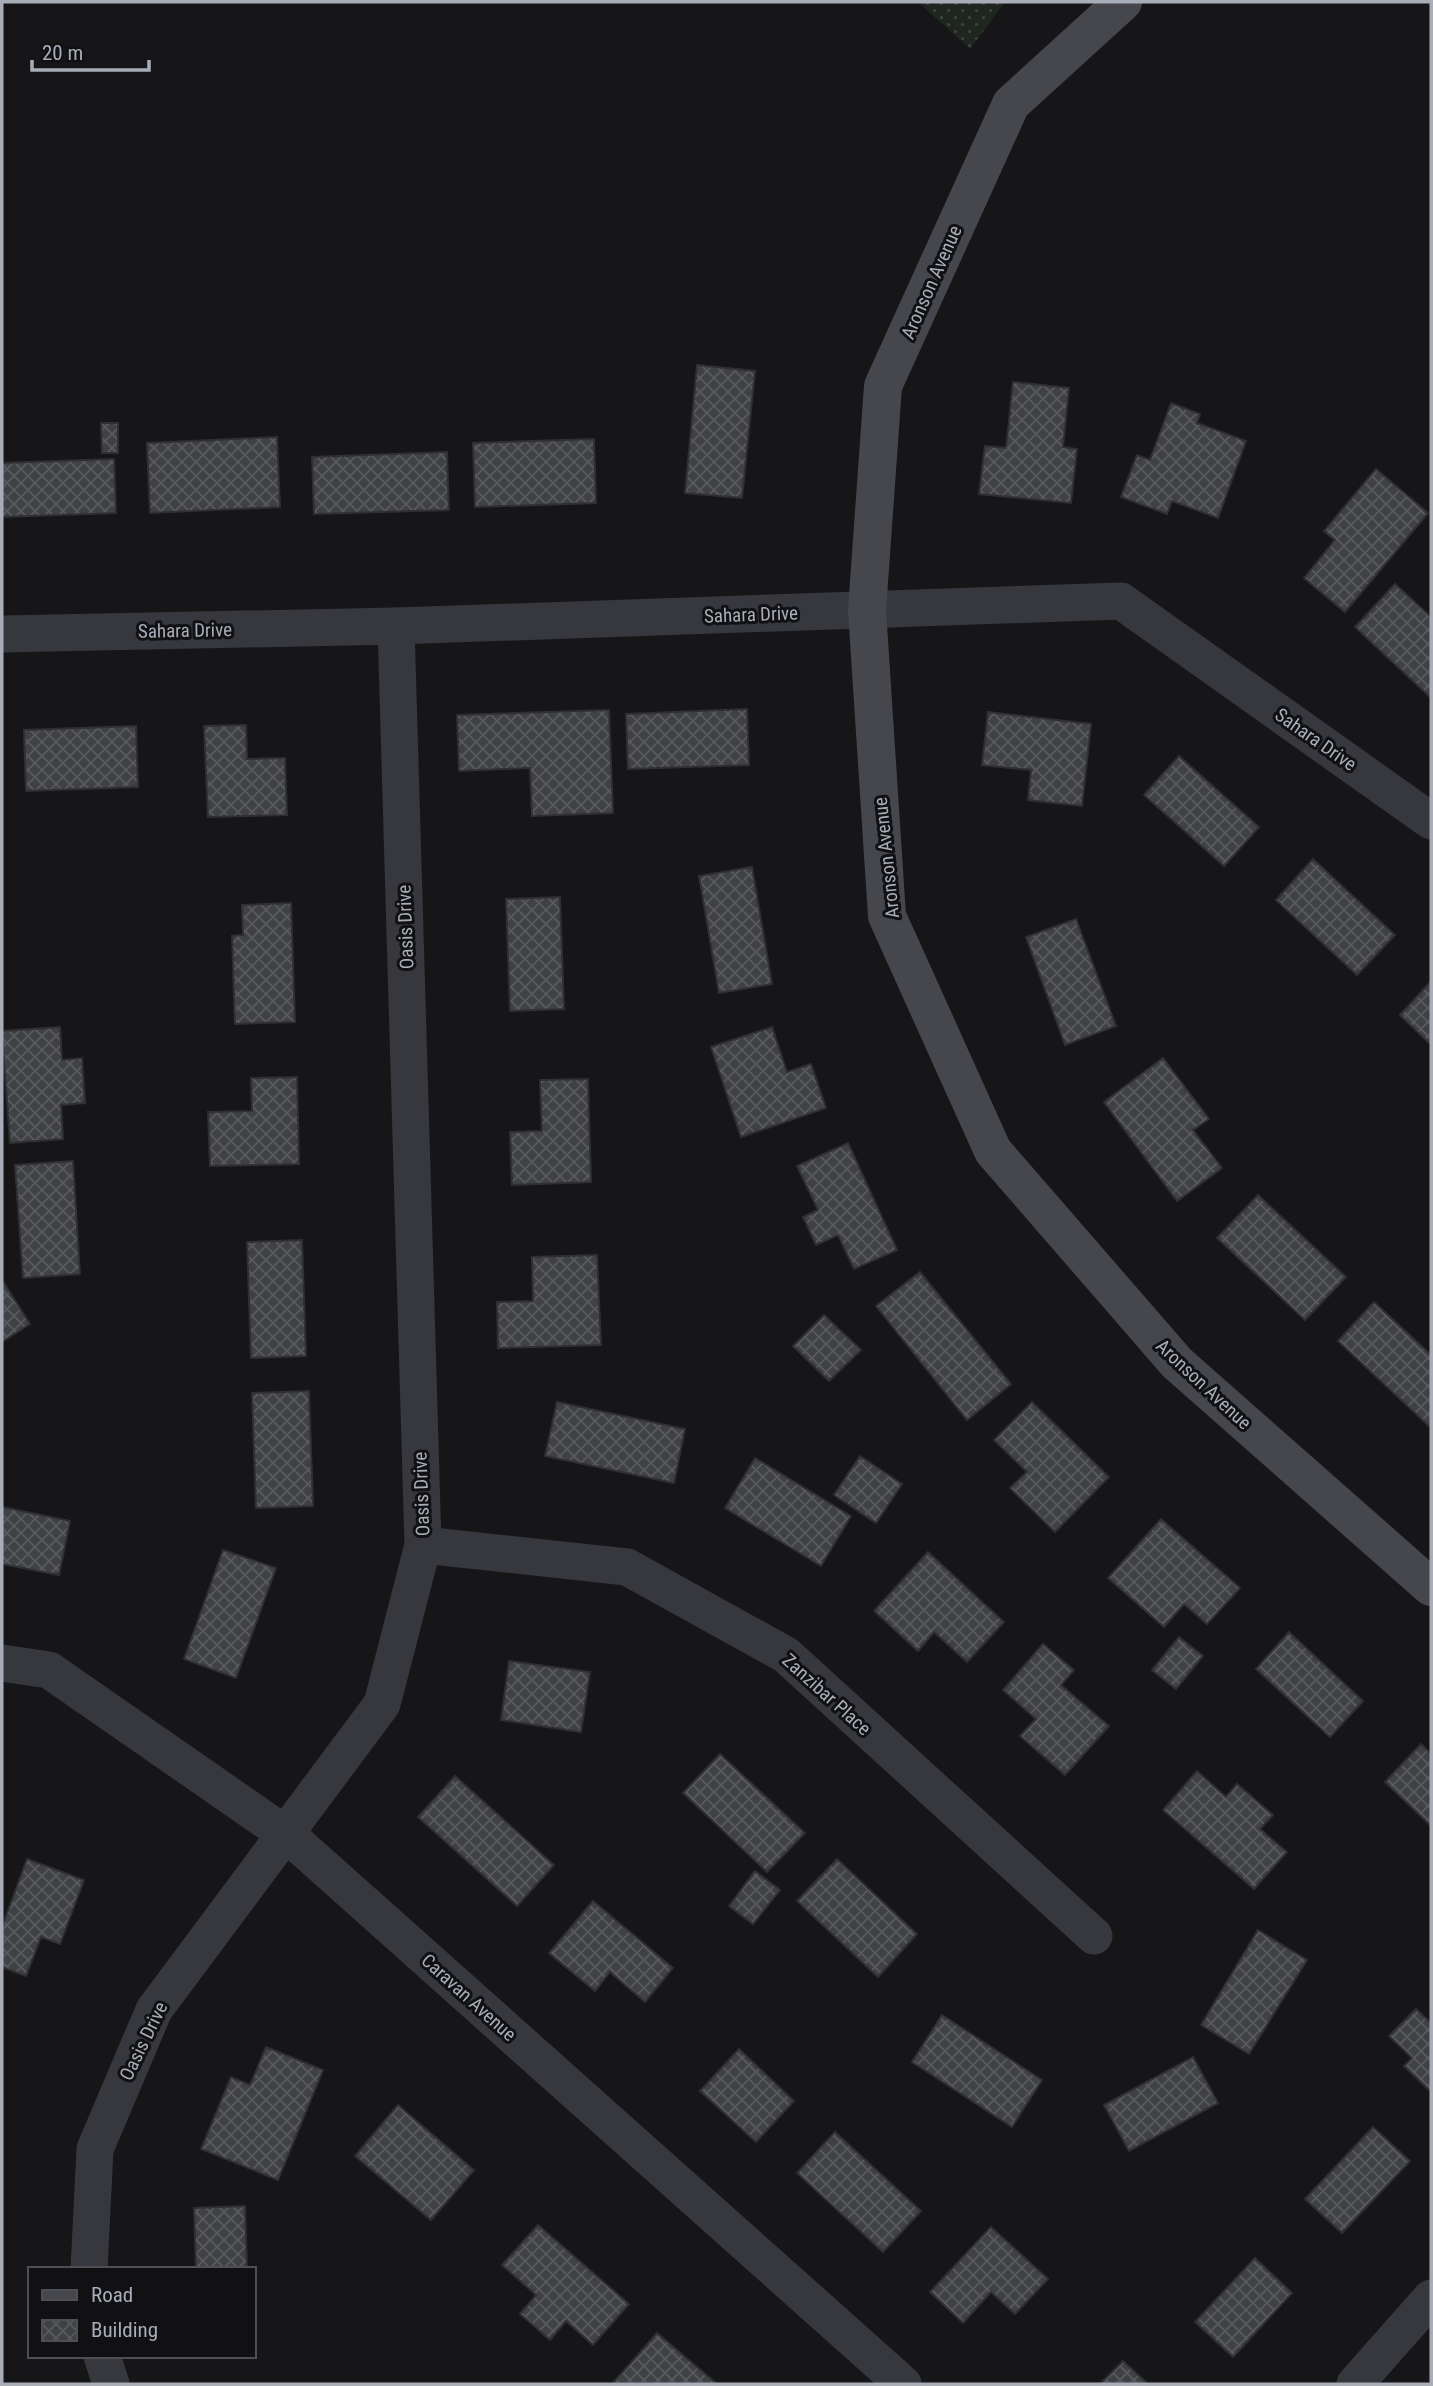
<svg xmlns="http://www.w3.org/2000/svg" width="1433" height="2386" viewBox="0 0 1433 2386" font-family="'Roboto Condensed',sans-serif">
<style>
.park{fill:url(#park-dots)}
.building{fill:url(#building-cross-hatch);stroke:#303034;stroke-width:2}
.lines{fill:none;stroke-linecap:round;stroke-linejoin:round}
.street{stroke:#37383d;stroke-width:37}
.secondary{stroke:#45474d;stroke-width:38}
.labels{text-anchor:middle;stroke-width:6;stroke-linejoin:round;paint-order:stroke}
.street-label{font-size:19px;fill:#a8adb8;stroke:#111113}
</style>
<defs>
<pattern id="park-dots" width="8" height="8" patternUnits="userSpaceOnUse" patternTransform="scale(1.75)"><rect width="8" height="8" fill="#1e261f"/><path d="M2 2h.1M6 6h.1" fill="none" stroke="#3c433d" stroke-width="1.8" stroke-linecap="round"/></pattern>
<pattern id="building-cross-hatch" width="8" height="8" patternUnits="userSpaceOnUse" patternTransform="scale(1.75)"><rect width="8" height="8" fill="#404145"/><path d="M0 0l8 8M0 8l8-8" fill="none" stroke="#595a5e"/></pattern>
</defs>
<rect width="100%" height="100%" fill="#161618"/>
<polygon class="park" points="918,2 1005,2 970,49"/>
<g class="building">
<polygon points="697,365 755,371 742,498 685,493"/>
<polygon points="1013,382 1069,388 1063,447 1077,449 1071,503 979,494 985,446 1006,448"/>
<polygon points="1171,403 1200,414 1197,423 1246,441 1218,518 1172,501 1167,514 1121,497 1137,455 1150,460"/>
<polygon points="101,423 118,423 118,453 102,453"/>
<polygon points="277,437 280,507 150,513 147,443"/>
<polygon points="594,439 596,503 475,507 473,443"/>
<polygon points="447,452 449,510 314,514 312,457"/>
<polygon points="114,459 116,513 2,517 2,463"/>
<polygon points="1376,469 1428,513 1345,612 1304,578 1335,540 1324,531"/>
<polygon points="1395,584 1431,617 1431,698 1355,627"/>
<polygon points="747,709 749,765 628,769 626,714"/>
<polygon points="609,710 613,813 532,816 530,768 459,771 457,715"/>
<polygon points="988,712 1091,724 1082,806 1028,800 1031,770 982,765"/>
<polygon points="246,725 247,759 285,758 287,815 208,817 204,726"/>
<polygon points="136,726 138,787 26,791 24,730"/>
<polygon points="1179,756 1259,827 1224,866 1144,795"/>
<polygon points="1313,859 1395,935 1357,975 1276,900"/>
<polygon points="752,867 772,984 719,993 699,876"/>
<polygon points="560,897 564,1009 510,1011 506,899"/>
<polygon points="291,903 295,1022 235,1024 232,936 243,935 242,905"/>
<polygon points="1076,919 1116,1026 1065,1045 1026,937"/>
<polygon points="1431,981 1431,1045 1400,1015"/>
<polygon points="60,1027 62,1060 82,1058 85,1103 61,1105 63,1139 10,1143 2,1031"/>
<polygon points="772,1027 787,1072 811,1064 826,1108 741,1137 711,1047"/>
<polygon points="1163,1058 1209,1119 1193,1130 1222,1168 1177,1201 1104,1102"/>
<polygon points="297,1077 299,1164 210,1166 208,1112 252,1111 251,1078"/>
<polygon points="588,1079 591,1182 512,1185 510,1132 542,1131 540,1080"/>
<polygon points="848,1143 897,1250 854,1269 838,1235 816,1245 803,1217 818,1210 797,1166"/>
<polygon points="73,1161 80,1274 23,1278 15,1165"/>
<polygon points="1258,1195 1346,1277 1305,1320 1217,1238"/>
<polygon points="302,1240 306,1356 251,1358 247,1242"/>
<polygon points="597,1255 601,1345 498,1348 497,1302 533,1301 532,1257"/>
<polygon points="920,1272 1011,1384 967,1420 876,1306"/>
<polygon points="2,1280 30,1324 2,1342"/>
<polygon points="1374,1302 1431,1355 1431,1428 1338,1341"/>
<polygon points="824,1315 861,1350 829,1381 793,1346"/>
<polygon points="309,1391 313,1506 256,1508 252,1393"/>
<polygon points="557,1402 685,1429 674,1483 545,1456"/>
<polygon points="1032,1402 1109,1477 1055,1532 1010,1488 1027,1472 994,1440"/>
<polygon points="860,1456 902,1484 876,1523 834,1495"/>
<polygon points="755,1458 851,1516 821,1566 725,1508"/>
<polygon points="2,1507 70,1521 59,1575 2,1564"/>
<polygon points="1161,1519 1240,1588 1207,1624 1184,1604 1164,1627 1108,1578"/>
<polygon points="223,1550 276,1568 236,1678 184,1659"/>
<polygon points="928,1552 1004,1622 967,1662 934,1632 918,1651 874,1611"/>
<polygon points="1289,1632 1363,1701 1330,1737 1256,1669"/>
<polygon points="1179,1637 1203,1656 1176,1689 1152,1670"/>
<polygon points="1043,1644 1074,1670 1061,1685 1109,1726 1065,1775 1020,1736 1036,1719 1003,1690"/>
<polygon points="509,1661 590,1672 581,1732 501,1720"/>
<polygon points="1421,1744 1431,1754 1431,1826 1385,1782"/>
<polygon points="720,1754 805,1833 767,1872 683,1793"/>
<polygon points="1197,1771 1226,1797 1237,1784 1273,1815 1260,1829 1287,1852 1254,1889 1163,1810"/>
<polygon points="455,1776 554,1865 517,1906 418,1817"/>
<polygon points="27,1859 84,1880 60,1944 41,1937 26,1976 2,1967 2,1927"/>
<polygon points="837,1859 917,1934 878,1977 797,1901"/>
<polygon points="755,1871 780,1890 753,1924 729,1906"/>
<polygon points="593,1901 673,1968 645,2002 610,1972 595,1991 549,1953"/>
<polygon points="1258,1930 1307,1960 1249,2054 1201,2025"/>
<polygon points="1416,2009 1431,2023 1431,2092 1404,2066 1412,2058 1389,2036"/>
<polygon points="942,2015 1042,2080 1012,2127 912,2062"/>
<polygon points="266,2047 323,2070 278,2180 201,2149 231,2077 250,2085"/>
<polygon points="739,2049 794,2101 756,2142 700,2091"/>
<polygon points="1193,2057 1218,2103 1129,2151 1104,2105"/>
<polygon points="398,2105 474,2170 431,2220 355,2156"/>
<polygon points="1373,2127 1410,2161 1342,2233 1305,2199"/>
<polygon points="835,2132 921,2211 883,2252 797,2173"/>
<polygon points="245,2206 247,2269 196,2269 194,2208"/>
<polygon points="538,2225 629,2304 593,2345 566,2321 550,2340 520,2314 536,2295 502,2265"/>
<polygon points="991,2227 1048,2279 1015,2314 991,2292 963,2323 930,2292"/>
<polygon points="1255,2258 1292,2293 1233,2357 1195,2322"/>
<polygon points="657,2333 717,2384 613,2383"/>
<polygon points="1123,2361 1148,2384 1100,2384"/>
</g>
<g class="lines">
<g class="street">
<polyline points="2,634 396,626 1121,601 1431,821"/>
<polyline points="423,1545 627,1567 786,1655 1094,1936"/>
<polyline points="2,1663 49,1670 291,1838 903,2384"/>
<polyline points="89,2269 95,2149 154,2010 382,1704 423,1545 396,626"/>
<polyline points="102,2356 111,2384"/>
<polyline points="1355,2384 1431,2298"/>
</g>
<polyline class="secondary" points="1123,2 1011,104 883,386 867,610 887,916 993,1151 1177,1363 1431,1587"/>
</g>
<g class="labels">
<g class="street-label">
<text transform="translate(931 282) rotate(-66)" y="7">Aronson Avenue</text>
<text transform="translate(751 614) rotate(-2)" y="7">Sahara Drive</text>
<text transform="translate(185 630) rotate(-1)" y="7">Sahara Drive</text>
<text transform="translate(1316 739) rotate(35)" y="7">Sahara Drive</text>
<text transform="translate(886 858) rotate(-96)" y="7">Aronson Avenue</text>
<text transform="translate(405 927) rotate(-92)" y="7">Oasis Drive</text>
<text transform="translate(1204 1384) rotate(43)" y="7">Aronson Avenue</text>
<text transform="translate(421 1494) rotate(-92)" y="7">Oasis Drive</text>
<text transform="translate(827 1694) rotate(42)" y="7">Zanzibar Place</text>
<text transform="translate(469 1997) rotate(42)" y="7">Caravan Avenue</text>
<text transform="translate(143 2041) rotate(-64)" y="7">Oasis Drive</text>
</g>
</g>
<rect width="1433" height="2386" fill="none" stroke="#a8adb8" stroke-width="7"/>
<rect x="28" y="2267" width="228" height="91" fill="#111113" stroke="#4d4f55" stroke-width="2"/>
<rect x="42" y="2290" width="35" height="10" fill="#45474d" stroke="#4d4f55" stroke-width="2"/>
<text x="91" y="2302" font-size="21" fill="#a8adb8">Road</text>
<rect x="42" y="2320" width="35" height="21" fill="url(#building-cross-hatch)" stroke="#4d4f55" stroke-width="2"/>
<text x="91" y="2337" font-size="21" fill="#a8adb8">Building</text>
<path d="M32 60v10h117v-10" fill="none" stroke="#a8adb8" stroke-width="3.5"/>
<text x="42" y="60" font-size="21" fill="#a8adb8" stroke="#111113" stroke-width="5" paint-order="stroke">20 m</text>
</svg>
